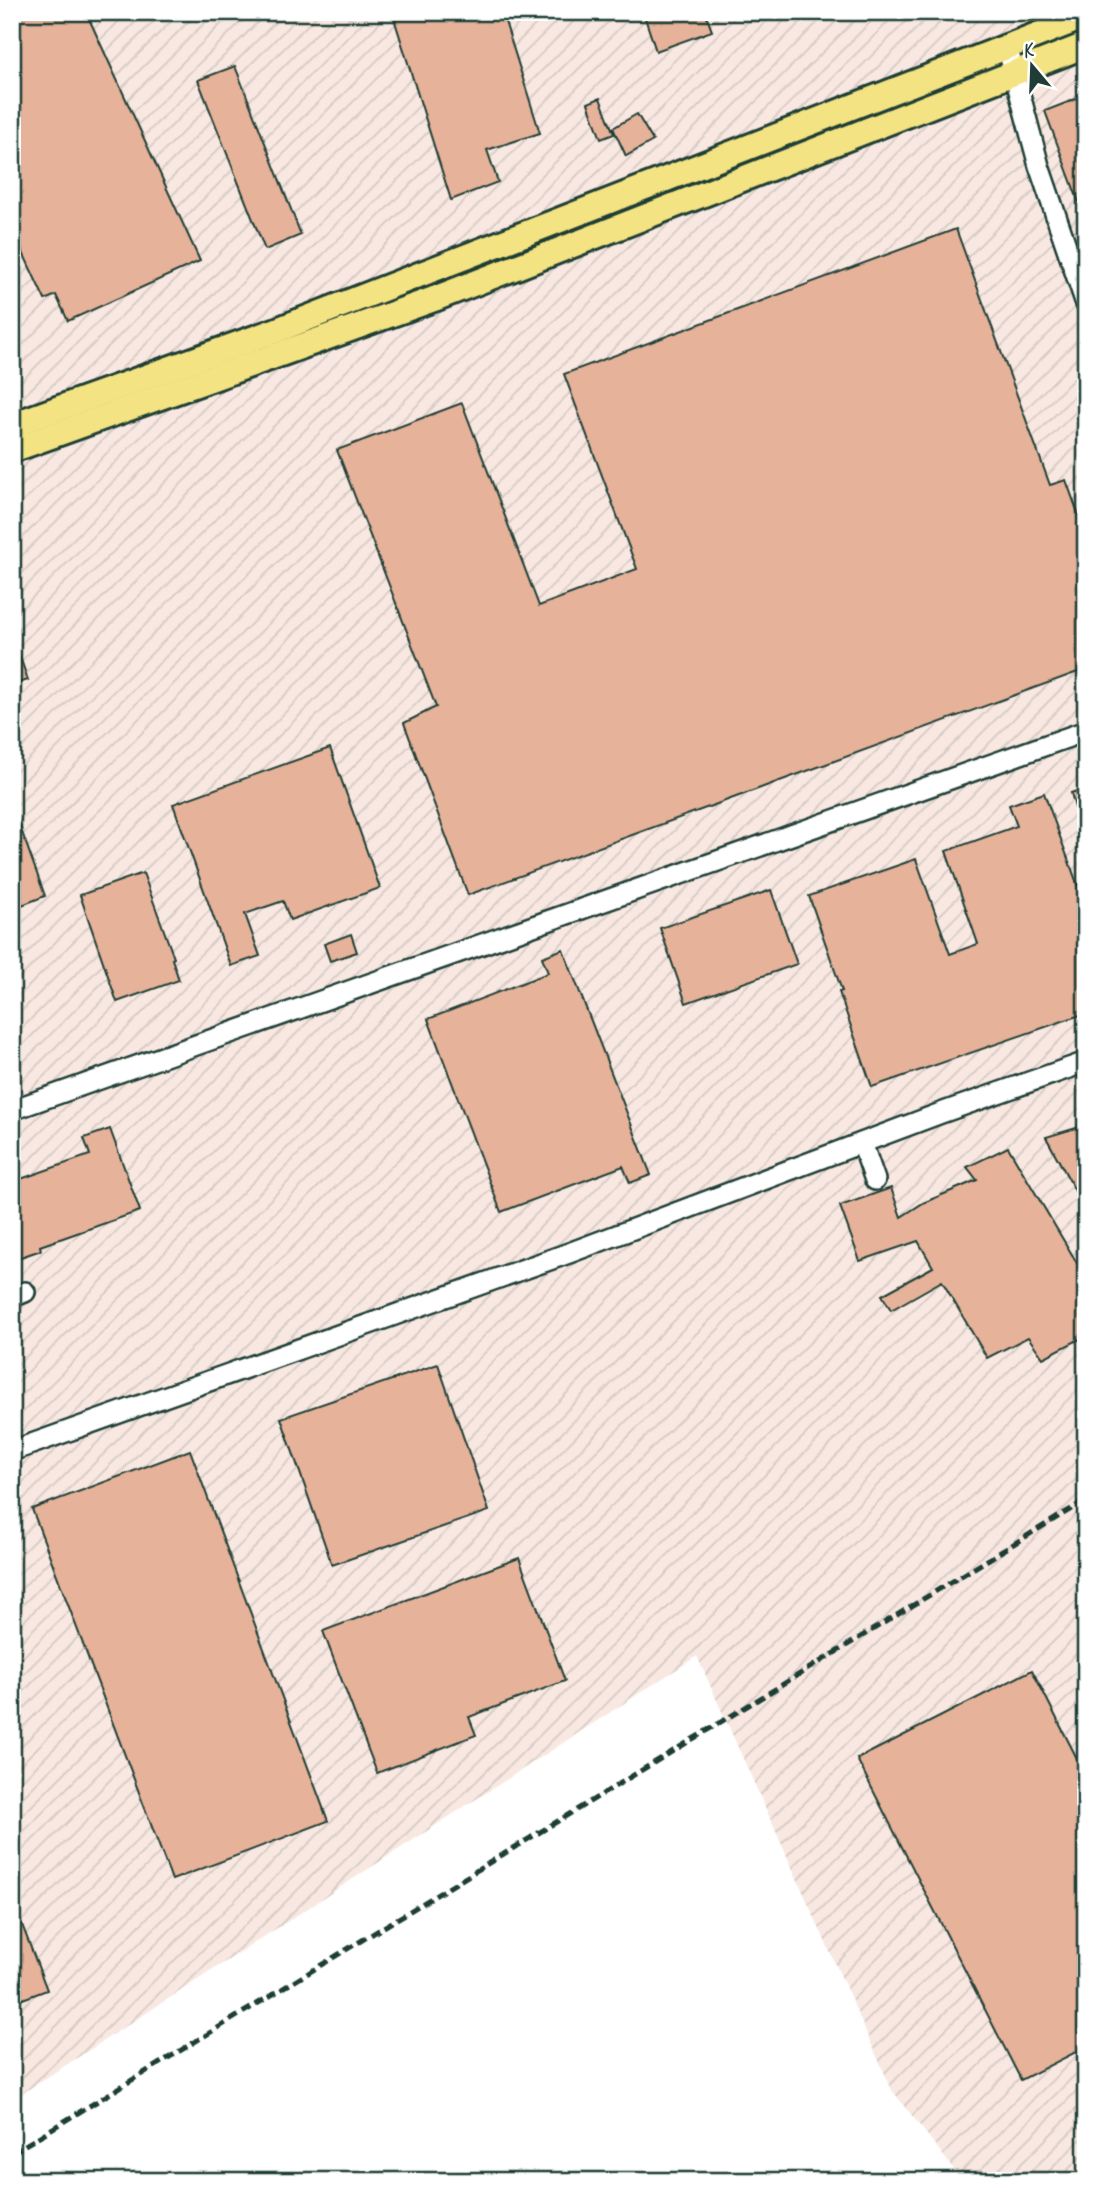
<svg xmlns="http://www.w3.org/2000/svg" width="1098" height="2193" viewBox="0 0 1098 2193" font-family="Caveat,sans-serif">
<style>
.industrial{fill:url(#industrial-furrows)}
.building{fill:#e6b29a;stroke:#1f3d34;stroke-width:2}
.lines{fill:none;stroke-linecap:round;stroke-linejoin:round}
.minor-casing{stroke:#1f3d34;stroke-width:24}
.major-casing{stroke:#1f3d34;stroke-width:30}
.minor{stroke:#fff;stroke-width:19}
.major{stroke:#f4e382;stroke-width:24}
.rail{stroke:#1f3d34;stroke-width:5;stroke-dasharray:10 5;stroke-linecap:butt}
</style>
<defs>
<pattern id="industrial-furrows" width="10" height="10" patternUnits="userSpaceOnUse" patternTransform="scale(1.75)"><rect width="10" height="10" fill="#f8e8e1"/><path d="M-1 1l2-2M0 10L10 0M9 11l2-2" fill="none" stroke="#d4c8c2"/></pattern>
</defs>
<rect width="100%" height="100%" fill="#fff"/>
<filter id="ink" filterUnits="userSpaceOnUse"><feTurbulence type="fractalNoise" baseFrequency=".0143" numOctaves="2"/><feDisplacementMap in="SourceGraphic" scale="14" xChannelSelector="R" yChannelSelector="G"/><feConvolveMatrix kernelMatrix="1 2 1 2 8 2 1 2 1" color-interpolation-filters="sRGB"/></filter>
<g filter="url(#ink)">
<polygon class="industrial" points="12,12 1086,12 1086,2181 963,2181 892,2090 697,1656 12,2100"/>
<g class="building">
<polygon points="12,12 86,12 200,261 68,321 56,295 45,300 12,229"/>
<polygon points="392,12 502,12 540,133 487,150 498,182 451,200"/>
<polygon points="643,12 705,12 712,31 656,51"/>
<polygon points="235,66 301,235 265,250 198,80"/>
<polygon points="1086,95 1086,216 1084,216 1045,111"/>
<polygon points="600,98 614,134 601,139 588,103"/>
<polygon points="637,114 653,141 626,156 613,128"/>
<polygon points="956,229 1050,485 1066,480 1086,535 1086,669 468,895 404,723 436,707 337,450 462,403 539,606 637,569 564,374"/>
<polygon points="12,640 14,640 28,680 12,685"/>
<polygon points="330,748 380,888 290,920 283,901 245,914 260,956 231,966 173,804"/>
<polygon points="1086,788 1086,831 1082,832 1071,793"/>
<polygon points="1044,793 1086,908 1086,1013 872,1087 839,992 842,991 809,896 916,859 950,954 978,944 946,851 1017,826 1009,805"/>
<polygon points="12,810 14,810 45,896 22,905 12,878"/>
<polygon points="143,873 174,958 172,959 179,980 117,1002 80,895"/>
<polygon points="771,890 797,964 686,1003 660,928"/>
<polygon points="351,934 357,952 330,961 324,944"/>
<polygon points="563,949 651,1175 630,1183 623,1166 501,1212 428,1019 548,973 542,957"/>
<polygon points="1086,1125 1086,1211 1046,1137"/>
<polygon points="110,1129 140,1211 40,1246 41,1250 12,1260 12,1182 90,1155 84,1138"/>
<polygon points="1008,1147 1086,1278 1086,1336 1043,1358 1028,1337 987,1358 942,1281 891,1310 882,1295 933,1267 918,1241 860,1261 840,1206 891,1188 901,1217 923,1203 977,1180 967,1167"/>
<polygon points="438,1364 489,1511 332,1565 281,1418"/>
<polygon points="190,1450 328,1821 172,1880 32,1509"/>
<polygon points="519,1558 565,1681 469,1717 476,1735 377,1773 323,1631"/>
<polygon points="1032,1670 1086,1776 1086,2047 1021,2080 857,1759"/>
<polygon points="13,1901 47,1990 12,2003 12,1902"/>
</g>
<g class="lines">
<defs>
<g id="minor">
<polyline points="1007,46 1039,166 1086,304"/>
<polyline points="12,1110 1086,731"/>
<polyline points="862,1143 875,1180"/>
<polyline points="12,1297 25,1292"/>
<polyline points="12,1451 569,1253 941,1113 1086,1062"/>
</g>
<g id="major">
<polyline points="12,425 277,330 1086,16"/>
<polyline points="12,450 434,299 1086,45"/>
</g>
</defs>
<use href="#minor" class="minor-casing"/>
<use href="#major" class="major-casing"/>
<use href="#minor" class="minor"/>
<use href="#major" class="major"/>
<polyline class="rail" points="12,2153 1086,1500"/>
</g>
</g>
<rect width="1098" height="2193" fill="none" stroke="#fff" stroke-width="42"/>
<rect x="21" y="21" width="1056" height="2151" fill="none" stroke="#1f3d34" stroke-width="2.5" filter="url(#ink)"/>
<g transform="translate(1032 66) rotate(341)" stroke="#ffffff" stroke-width="5" paint-order="stroke">
<path d="M0-5L12 26L0 18L-12 26Z" fill="#1f3d34"/>
<text y="-10" font-size="19" font-weight="bold" text-anchor="middle" fill="#1f3d34">K</text>
</g>
</svg>
